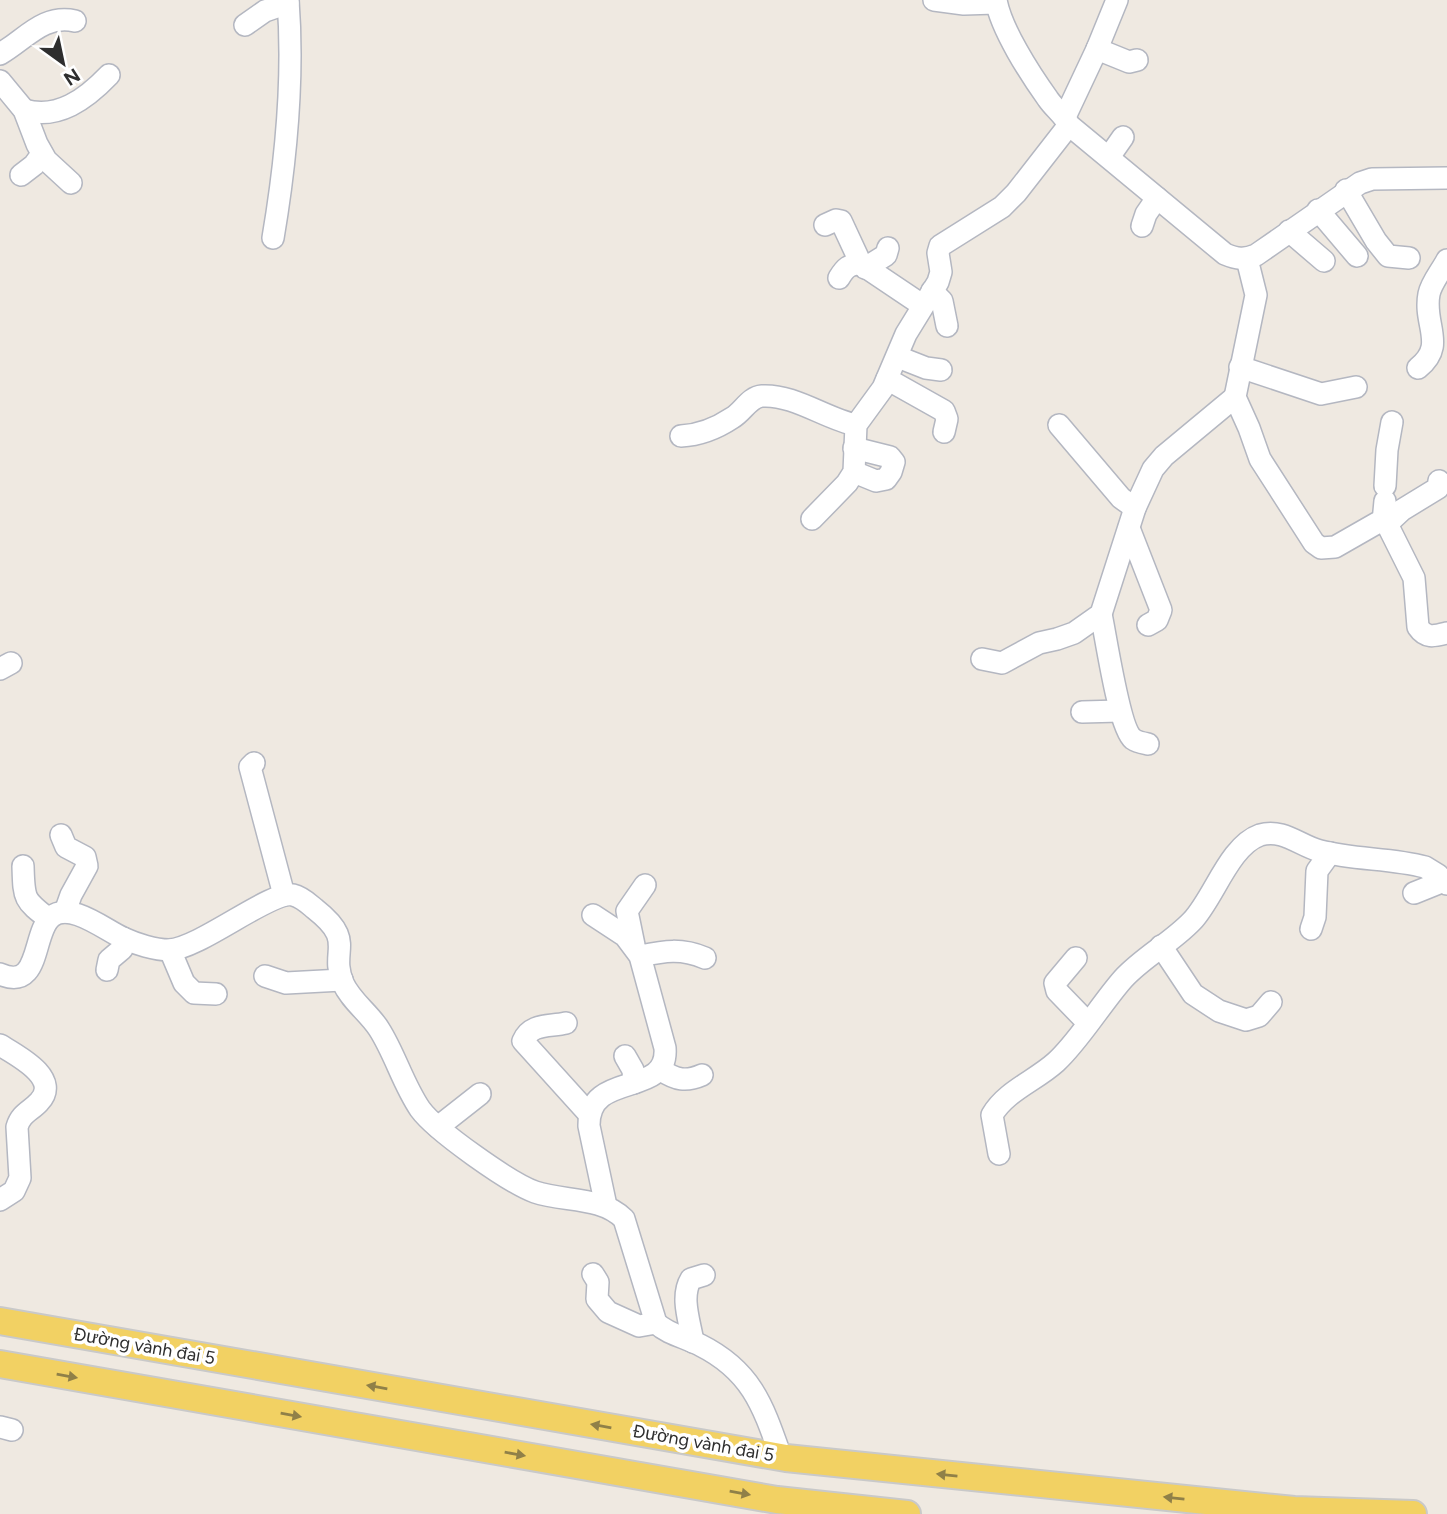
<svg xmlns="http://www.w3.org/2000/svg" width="1447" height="1514" viewBox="0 0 1447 1514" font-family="Figtree,sans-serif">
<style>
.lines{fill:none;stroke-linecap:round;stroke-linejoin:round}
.minor-casing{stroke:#b4b7c1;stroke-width:24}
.major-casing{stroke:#c9c9c9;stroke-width:30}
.minor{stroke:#fff;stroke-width:21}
.major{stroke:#f2d163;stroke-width:26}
.oneway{fill:#908048}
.labels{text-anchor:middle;stroke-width:7;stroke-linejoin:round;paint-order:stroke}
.street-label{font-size:18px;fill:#2e2e2e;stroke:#fff}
</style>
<rect width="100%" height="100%" fill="#efe9e1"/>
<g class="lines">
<defs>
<g id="minor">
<polyline points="934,0 964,4 996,3"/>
<path d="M996,0C1001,29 1030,74 1048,99C1054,108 1063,114 1069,125L1225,254C1237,259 1244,260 1256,255L1360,183L1372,179L1447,178"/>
<polyline points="245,25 265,11 288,3"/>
<polyline points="1097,49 1129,62 1137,60"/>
<path d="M0,54C26,39 43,14 75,21"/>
<polyline points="0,81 24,110 37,144 46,160 71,183"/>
<path d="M24,110C58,120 86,99 109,75"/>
<polyline points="1065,117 1097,49 1117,0"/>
<polyline points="1109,157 1123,137"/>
<polyline points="21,175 34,165 42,154"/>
<polyline points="1346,190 1376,241 1388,256 1409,258"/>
<polyline points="1318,210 1357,256"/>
<polyline points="825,225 836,220 841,221 861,264 922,305"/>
<polyline points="1142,226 1146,214 1157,198"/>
<polyline points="1289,231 1324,261"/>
<path d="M273,238C286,161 294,78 288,0"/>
<path d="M1247,259L1256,295L1235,397L1249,428L1260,459L1314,543L1321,548L1335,547L1377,523L1383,522L1387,524L1414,578L1418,627C1426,639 1435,636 1447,633"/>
<polyline points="865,268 886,255 888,248"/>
<path d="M839,278C845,268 849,264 861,264"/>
<polyline points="932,291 942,301 947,326"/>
<polyline points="898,357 926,368 941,370"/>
<polyline points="1240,367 1321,394 1356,387"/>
<path d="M1418,368C1447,345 1423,325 1429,294C1431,283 1442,270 1447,260"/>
<polyline points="887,379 944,411 947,419 944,432"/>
<polyline points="1059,425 1121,498 1135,508"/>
<path d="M681,436C700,435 717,428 732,418C743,412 749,397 762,396C794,394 826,419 856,425"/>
<polyline points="854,472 876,481 886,479 891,472 894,462 890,457 854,448"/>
<polyline points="1385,486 1387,450 1392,422"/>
<polyline points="812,519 847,483 854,472 856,425 883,388 906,334 938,282 941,272 938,253 940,246 1002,207 1016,193 1069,125"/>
<polyline points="1383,522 1385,501"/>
<polyline points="1387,524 1402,510 1438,488 1439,481"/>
<polyline points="1129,528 1161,610 1157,620 1148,625"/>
<path d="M1101,614C1106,637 1119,728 1133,739C1137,742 1143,743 1148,744"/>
<polyline points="982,659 1002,663 1039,643 1057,639 1074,633 1101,614 1135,508 1153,469 1164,456 1235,397"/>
<polyline points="0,669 11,663"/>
<polyline points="1082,712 1120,711"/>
<polyline points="254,763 250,767 284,895"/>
<polyline points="61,835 66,847 85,857 87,866 71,895 65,912"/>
<path d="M23,866C24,898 23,900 49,919"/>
<polyline points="1414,893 1444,881"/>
<path d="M593,915L625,936L640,956L665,1048C669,1099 588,1069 589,1126L606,1206"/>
<polyline points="1311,929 1315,917 1317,871 1330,853"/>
<polyline points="634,945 627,911 645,885"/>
<polyline points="1161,946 1193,994 1219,1011 1246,1020 1259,1016 1271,1002"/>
<polyline points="170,950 184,983 194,993 216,994"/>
<path d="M640,956C665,951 681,948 705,958"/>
<polyline points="1076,958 1055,983 1057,991 1088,1023"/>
<polyline points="107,970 109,960 122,949 123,938"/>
<path d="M0,974C41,992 32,933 51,917C70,901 105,930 123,938C136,944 155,950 169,950C201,948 271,890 293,895C302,897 309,904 315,909C357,942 329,949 343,983C351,1001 369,1013 379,1029C395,1054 403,1084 420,1109C436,1131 510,1183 535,1192C564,1202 601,1196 624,1219L656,1323C669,1335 685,1337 700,1345C752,1371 763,1406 781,1457"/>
<polyline points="265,976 286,983 342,980"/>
<path d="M566,1023C549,1027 531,1023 523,1041L589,1114"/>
<path d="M0,1045C16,1055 62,1078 39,1102C31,1111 21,1113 17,1127L20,1178L14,1191L0,1200"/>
<polyline points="625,1056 633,1070 634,1083"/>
<path d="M661,1070C676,1080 686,1082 702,1075"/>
<polyline points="438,1127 480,1094"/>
<path d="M999,1154L992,1115C1006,1091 1035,1081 1056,1062C1079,1041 1101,1004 1123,979C1143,957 1171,943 1192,921C1214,898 1229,846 1260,835C1283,828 1300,846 1320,851C1354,860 1391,858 1425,867L1438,875L1447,884"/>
<polyline points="593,1274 598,1282 597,1299 608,1312 639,1326 656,1323"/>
<path d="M693,1342C690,1322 680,1297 691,1279L704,1275"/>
<polyline points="0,1427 12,1430"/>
</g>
<g id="major">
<polyline points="0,1321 786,1458 1294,1510 1413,1514"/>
<polyline points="0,1364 777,1500 907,1514"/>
</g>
</defs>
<use href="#minor" class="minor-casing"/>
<use href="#major" class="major-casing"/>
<use href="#minor" class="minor"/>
<use href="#major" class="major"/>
</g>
<defs><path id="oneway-solid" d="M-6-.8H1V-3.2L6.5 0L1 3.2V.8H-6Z" transform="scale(1.75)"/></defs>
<g class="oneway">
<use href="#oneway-solid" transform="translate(67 1376) rotate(10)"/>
<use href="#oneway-solid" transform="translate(377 1387) rotate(-170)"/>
<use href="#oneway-solid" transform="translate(291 1415) rotate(10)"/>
<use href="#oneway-solid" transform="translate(601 1426) rotate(-170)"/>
<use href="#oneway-solid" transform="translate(515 1454) rotate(10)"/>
<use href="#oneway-solid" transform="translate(947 1475) rotate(-174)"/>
<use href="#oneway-solid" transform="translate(740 1493) rotate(10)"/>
<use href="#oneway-solid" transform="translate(1174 1498) rotate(-174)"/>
</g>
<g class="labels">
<g class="street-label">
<text transform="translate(144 1346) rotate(10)" y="6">Đường vành đai 5</text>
<text transform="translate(703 1443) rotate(10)" y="6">Đường vành đai 5</text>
</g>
</g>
<g transform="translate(63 63) rotate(147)" stroke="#ffffff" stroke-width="5" paint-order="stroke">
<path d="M0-5L12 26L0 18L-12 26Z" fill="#2e2e2e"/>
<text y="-10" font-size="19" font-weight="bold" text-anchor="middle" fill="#2e2e2e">N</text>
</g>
</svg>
